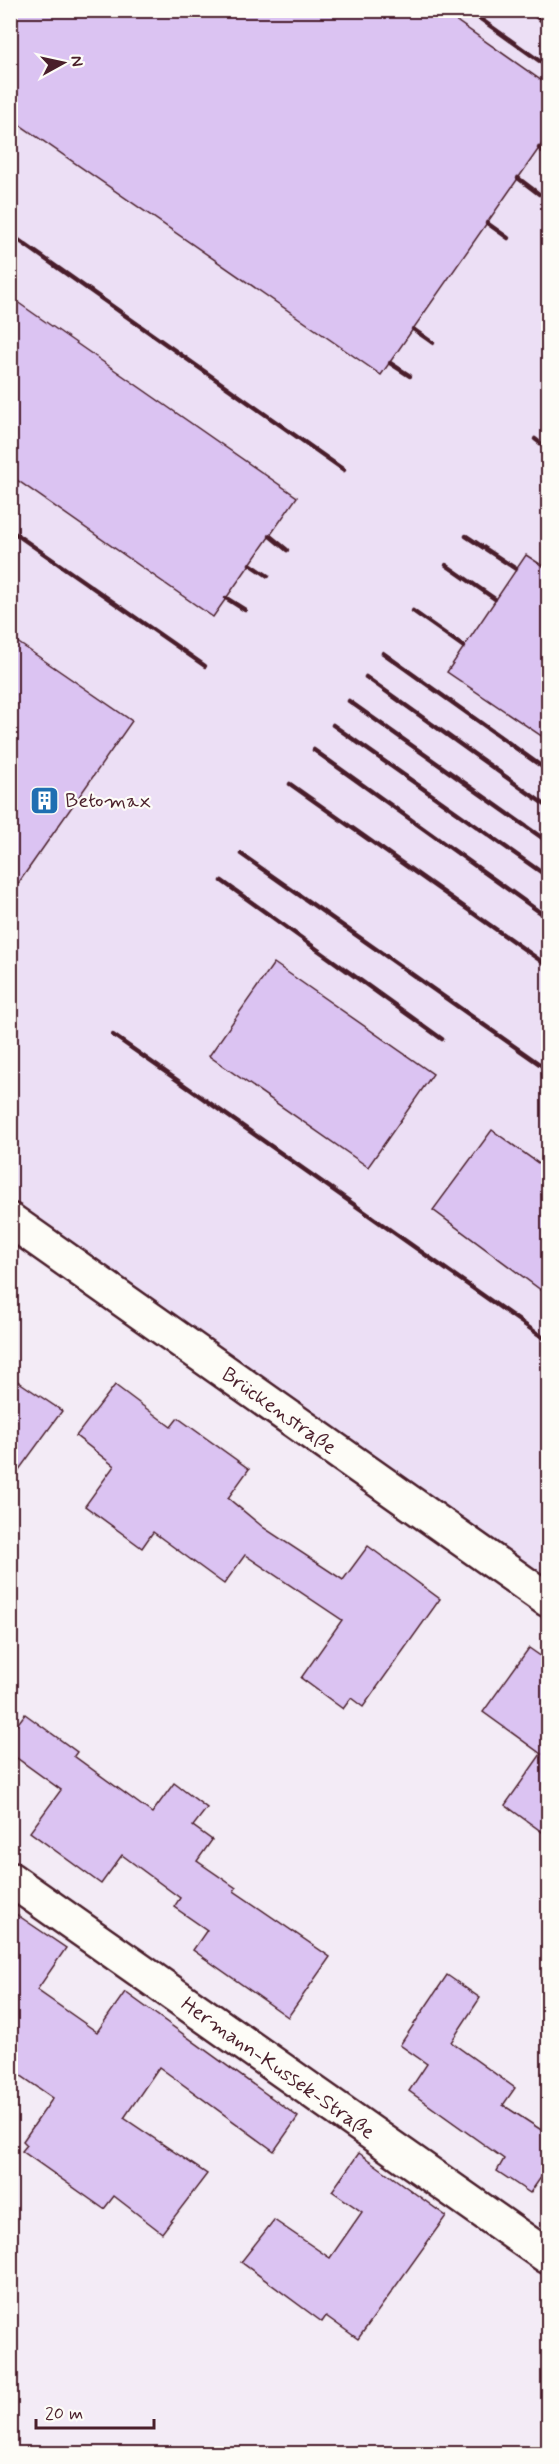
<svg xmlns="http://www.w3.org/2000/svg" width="559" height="2464" viewBox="0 0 559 2464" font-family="Mynerve,sans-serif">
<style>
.built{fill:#ecdff5}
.building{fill:#dbc3f2;stroke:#4a1f2b;stroke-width:1.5}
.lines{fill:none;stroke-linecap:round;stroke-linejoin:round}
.minor-casing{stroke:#4a1f2b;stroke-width:38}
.minor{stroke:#fdfcf7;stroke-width:33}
.rail{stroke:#4a1f2b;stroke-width:4.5}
.labels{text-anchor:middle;stroke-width:4.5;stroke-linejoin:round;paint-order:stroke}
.poi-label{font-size:21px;fill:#4a1f2b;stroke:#fdfcf7;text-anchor:start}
.street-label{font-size:21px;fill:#4a1f2b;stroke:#fdfcf7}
</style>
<rect width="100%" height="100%" fill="#f3ebf6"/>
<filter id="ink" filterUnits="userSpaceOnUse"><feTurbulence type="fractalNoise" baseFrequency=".0167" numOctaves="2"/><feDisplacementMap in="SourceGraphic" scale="12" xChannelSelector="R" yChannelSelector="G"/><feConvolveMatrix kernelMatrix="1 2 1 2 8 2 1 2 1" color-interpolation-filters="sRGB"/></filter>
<g filter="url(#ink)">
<polygon class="built" points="11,11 548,11 548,1600 11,1220"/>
<g class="building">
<polygon points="10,10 441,10 549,86 549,134 381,375 10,118"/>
<polygon points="10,297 297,497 213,617 10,475"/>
<polygon points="526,555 549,570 549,741 447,672"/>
<polygon points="10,637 132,721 10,895"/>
<polygon points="274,963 433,1074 368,1167 209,1056"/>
<polygon points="492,1130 549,1171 549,1296 433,1210"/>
<polygon points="10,1376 62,1411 10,1482"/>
<polygon points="115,1385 171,1427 178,1418 249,1469 228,1498 264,1528 343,1580 368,1546 440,1599 363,1707 351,1698 343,1709 301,1678 342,1620 245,1555 224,1584 153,1532 142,1548 85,1506 114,1466 76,1436"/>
<polygon points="529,1648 549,1662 549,1837 505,1805 541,1754 483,1712"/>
<polygon points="25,1714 77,1752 74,1756 152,1813 174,1783 207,1808 193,1826 212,1840 197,1861 236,1888 234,1891 330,1957 288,2017 193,1950 207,1930 174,1907 180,1898 122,1855 101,1884 30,1832 61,1790 10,1753 10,1734"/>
<polygon points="10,1910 66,1948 37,1990 97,2032 125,1992 298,2117 274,2151 159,2067 124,2118 207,2174 162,2233 114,2196 104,2209 22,2151 27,2145 23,2141 53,2098 10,2068"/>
<polygon points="447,1975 480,1998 451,2042 515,2088 503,2105 549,2135 549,2166 530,2193 497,2171 504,2159 409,2091 427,2064 400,2045"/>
<polygon points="359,2153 446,2216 358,2339 326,2316 322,2322 241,2262 274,2220 330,2258 362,2212 332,2191"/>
</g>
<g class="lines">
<defs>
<g id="minor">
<path id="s1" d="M10,1220L548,1600"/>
<path id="s2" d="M10,1879L548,2257"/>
</g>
</defs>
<use href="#minor" class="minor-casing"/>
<use href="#minor" class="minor"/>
<g class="rail">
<polyline points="468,10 548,67"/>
<polyline points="527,10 548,25"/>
<polyline points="539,148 548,156"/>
<polyline points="518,178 539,194"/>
<polyline points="487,223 508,238"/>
<polyline points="10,234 344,470"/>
<polyline points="413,329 433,343"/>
<polyline points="390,363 410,376"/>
<polyline points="535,439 548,449"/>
<polyline points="10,530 205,666"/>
<polyline points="270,536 287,550"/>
<polyline points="466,536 516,569"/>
<polyline points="250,564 268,576"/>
<polyline points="446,565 495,599"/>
<polyline points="226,598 245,610"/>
<polyline points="413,611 464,647"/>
<polyline points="383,653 548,771"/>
<polyline points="366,677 548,807"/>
<polyline points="349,701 548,842"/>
<polyline points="333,725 548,877"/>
<polyline points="314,750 548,918"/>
<polyline points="290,784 548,966"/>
<polyline points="241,854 548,1070"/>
<polyline points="222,881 442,1039"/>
<polyline points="113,1035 548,1341"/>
</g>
</g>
</g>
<defs>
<symbol id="building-square" viewBox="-11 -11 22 22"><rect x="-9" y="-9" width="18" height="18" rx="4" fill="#1f6fb2" stroke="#fdfcf7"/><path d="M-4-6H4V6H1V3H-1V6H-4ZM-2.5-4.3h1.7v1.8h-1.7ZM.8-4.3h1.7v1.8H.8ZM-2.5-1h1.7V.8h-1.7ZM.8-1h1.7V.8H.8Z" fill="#fff"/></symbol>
</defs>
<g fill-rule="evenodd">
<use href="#building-square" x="28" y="784" width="33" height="33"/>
</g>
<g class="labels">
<g class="poi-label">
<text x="65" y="807">Betomax</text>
</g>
<g class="street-label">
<text dy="7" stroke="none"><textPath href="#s1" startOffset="330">Brückenstraße</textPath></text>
<text dy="7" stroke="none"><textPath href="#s2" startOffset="328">Hermann-Kussek-Straße</textPath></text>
</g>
</g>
<rect width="559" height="2464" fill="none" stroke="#fdfcf7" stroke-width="36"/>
<rect x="18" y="18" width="523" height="2428" fill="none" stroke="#4a1f2b" stroke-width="2" filter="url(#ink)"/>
<g transform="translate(63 63) rotate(82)" stroke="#fdfcf7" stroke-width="4.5" paint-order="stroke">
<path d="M0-4.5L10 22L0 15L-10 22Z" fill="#4a1f2b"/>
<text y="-9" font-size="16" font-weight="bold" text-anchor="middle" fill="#4a1f2b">N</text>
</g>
<path d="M36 2419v9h118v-9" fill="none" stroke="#4a1f2b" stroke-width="3"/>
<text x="45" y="2419" font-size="18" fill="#4a1f2b" stroke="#fdfcf7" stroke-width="4.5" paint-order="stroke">20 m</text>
</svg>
